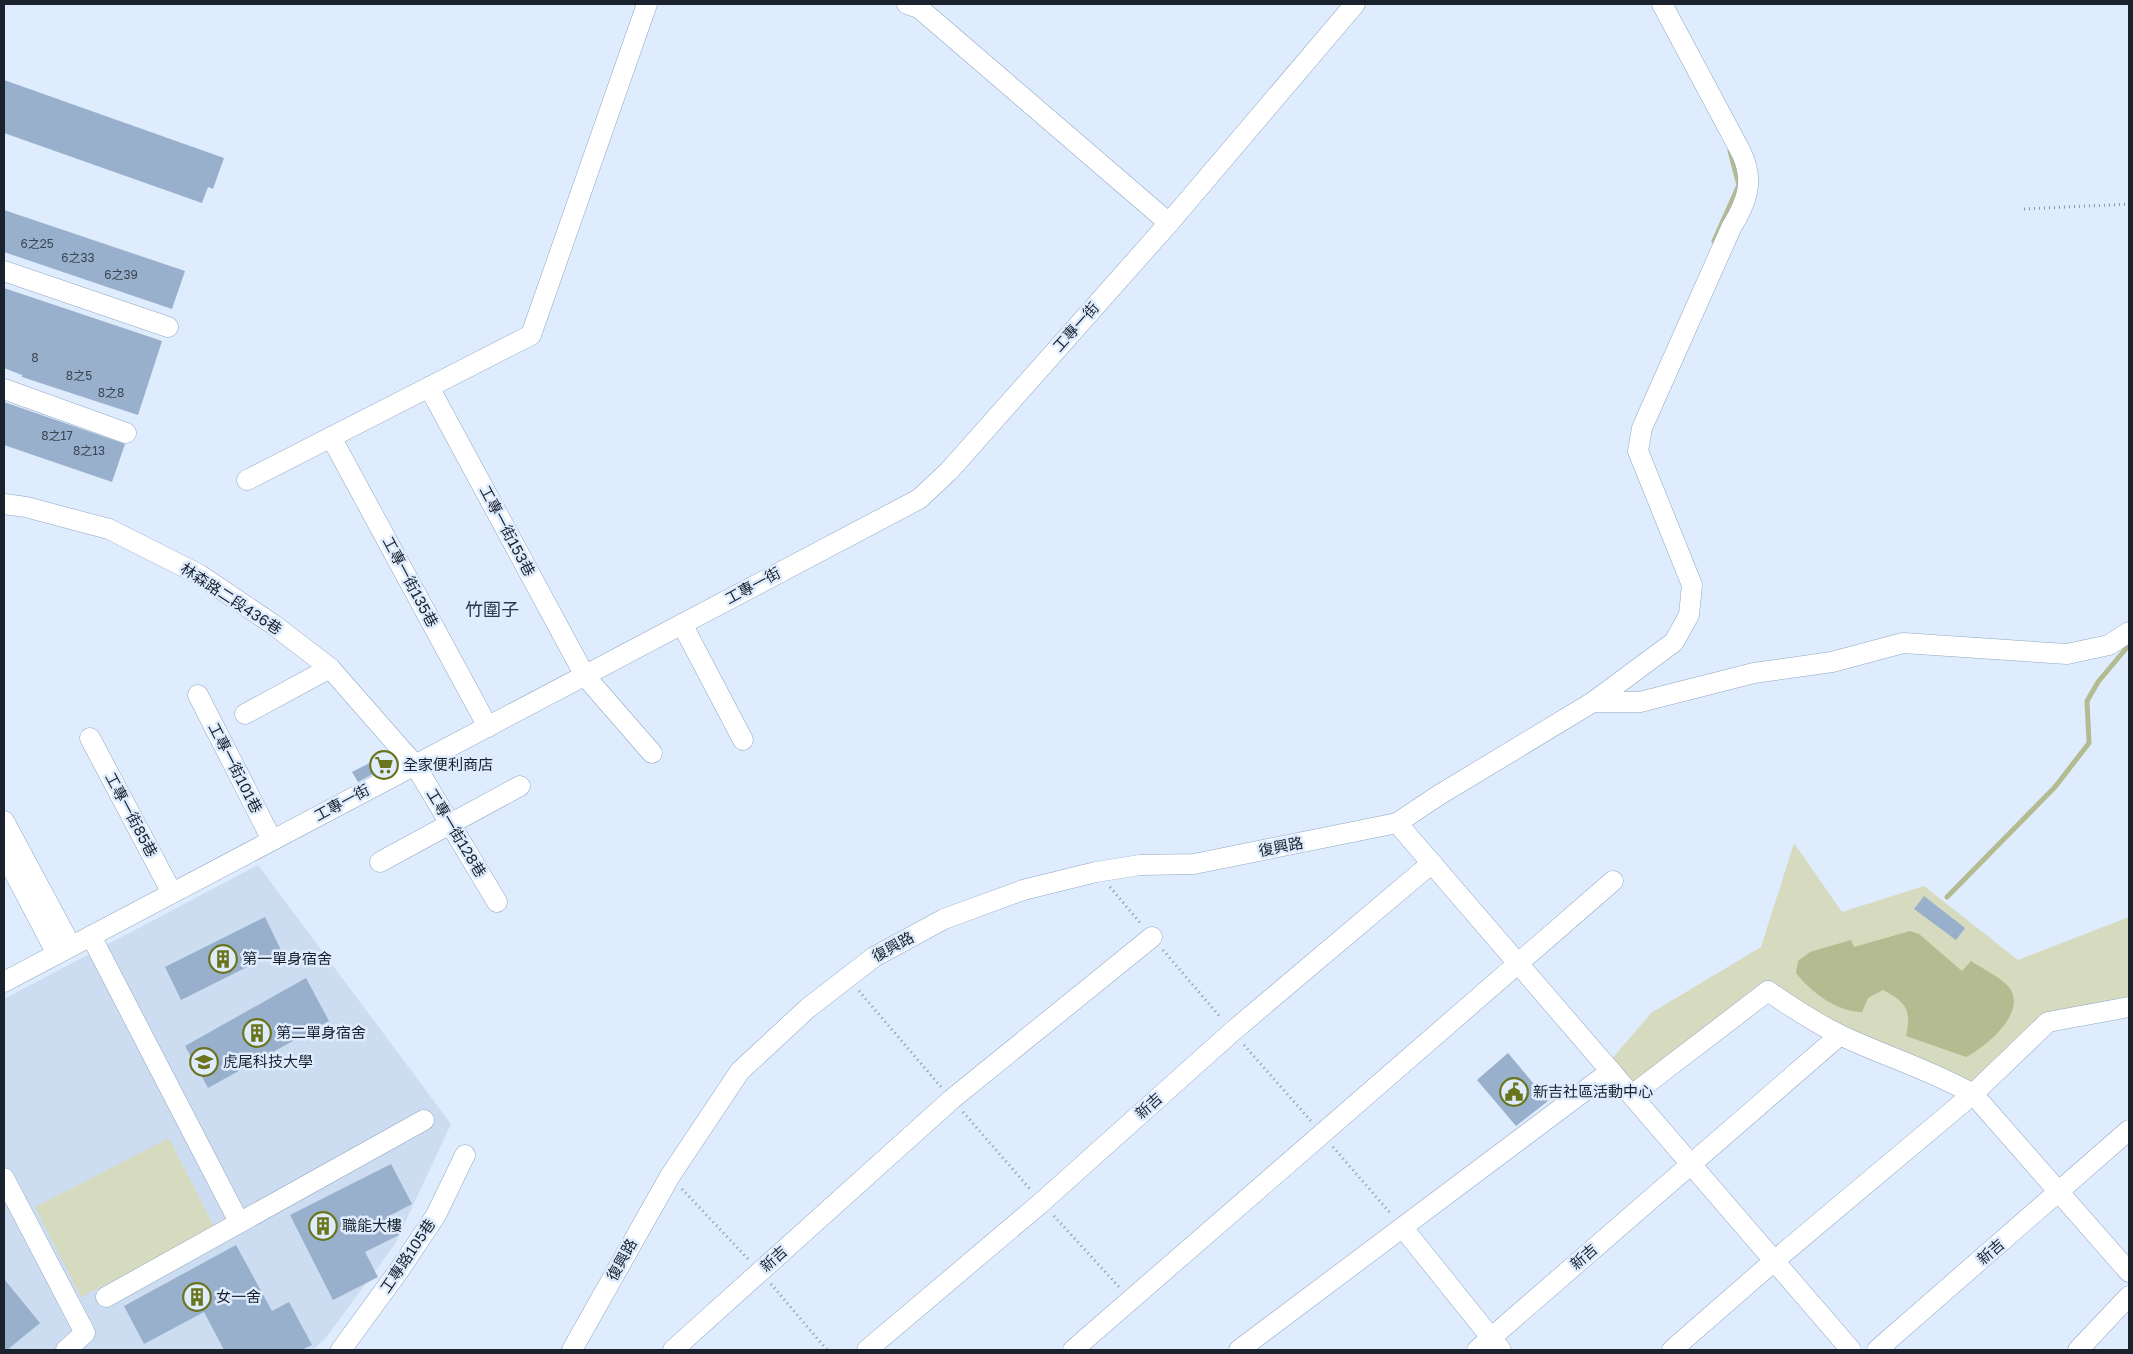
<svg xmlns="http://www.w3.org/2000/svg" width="2133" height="1354" viewBox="0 0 2133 1354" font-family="'Golos Text','Noto Sans TC',sans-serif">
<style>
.built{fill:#ccddf2}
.green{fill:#d6dbc0}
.water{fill:#b4bb90}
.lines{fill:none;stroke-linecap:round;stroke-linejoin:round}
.stream{stroke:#b4bb90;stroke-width:5}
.building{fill:#98b0cb}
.minor-casing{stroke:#90a7c2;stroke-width:21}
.path{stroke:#8894a3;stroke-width:3;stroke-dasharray:1 4;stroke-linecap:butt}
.minor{stroke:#fff;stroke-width:20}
.labels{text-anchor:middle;stroke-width:5;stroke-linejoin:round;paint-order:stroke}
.number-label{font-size:12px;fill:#3a4654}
.street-label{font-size:15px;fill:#1a232d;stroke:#deecfe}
.poi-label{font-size:15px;fill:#1a232d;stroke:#deecfe;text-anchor:start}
.quarter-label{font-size:18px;fill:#263a50;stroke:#deecfe}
</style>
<rect width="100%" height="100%" fill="#deecfe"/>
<polygon class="built" points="258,865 451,1124 395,1244 325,1339 313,1350 4,1350 4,999"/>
<g class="green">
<polygon points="1794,843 1842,912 1924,886 2018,960 2129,917 2129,999 2046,1016 1968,1084 1823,1020 1766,980 1639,1081 1633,1082 1611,1060 1651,1013 1761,947"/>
<polygon points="169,1138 215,1229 81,1297 35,1207"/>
</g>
<path class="water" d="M1910,931L1919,934L1962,971L1971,961C1983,969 1998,976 2007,985C2031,1010 1986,1047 1966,1057L1906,1036C1912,1010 1906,1002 1883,990L1868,998L1862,1012C1837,1012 1811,992 1796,973L1798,961L1810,952L1851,940L1854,947Z"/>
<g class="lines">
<g class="stream">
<polyline points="1714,241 1739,185 1730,151"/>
<polyline points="1947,897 2055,787 2089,743 2087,701 2098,682 2129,645"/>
</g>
</g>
<g class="building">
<polygon points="4,80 224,158 213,189 208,187 202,203 4,133"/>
<polygon points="4,210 185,271 172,309 4,252"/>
<polygon points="4,288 162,341 138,415 22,377 22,375 4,368"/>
<polygon points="4,402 125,444 112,482 4,445"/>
<polygon points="389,753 396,762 358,782 352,772"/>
<polygon points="1924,896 1965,928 1956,940 1914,909"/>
<polygon points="265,917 281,950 181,1000 165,967"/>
<polygon points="306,978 329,1021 208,1088 185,1046"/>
<polygon points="1508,1053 1548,1101 1516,1126 1477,1080"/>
<polygon points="391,1164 412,1204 389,1216 399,1235 365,1252 378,1277 333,1300 290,1215"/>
<polygon points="236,1245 272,1311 289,1302 312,1345 301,1350 224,1350 204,1312 144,1344 124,1306"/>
<polygon points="4,1279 40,1323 7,1350 4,1350"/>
</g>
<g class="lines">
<defs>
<g id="minor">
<polyline points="907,4 919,8 1169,223"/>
<polyline points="4,271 168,327"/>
<polyline points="429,387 585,676 652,753"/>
<polyline points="4,389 126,433"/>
<polyline points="331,437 488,727"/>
<polyline points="247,480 531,335 647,4"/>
<polyline points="4,504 26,507 109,529 200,575 274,625 330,668 415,765 497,902"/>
<polyline points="682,624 743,740"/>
<polyline points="198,695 272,840"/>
<path d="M1593,702L1674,642L1689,615L1692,585L1638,451L1642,428L1731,228C1747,202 1755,181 1741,152L1662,4"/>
<polyline points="245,714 330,668"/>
<polyline points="90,738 172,893"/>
<polyline points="4,821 71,946"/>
<polyline points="1397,823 1851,1350"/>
<polyline points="4,853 57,954"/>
<polyline points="380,862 520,786"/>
<polyline points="91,936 239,1222"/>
<polyline points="4,982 919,499 949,471 1169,223 1355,4"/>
<path d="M1632,1095L1768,991C1791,1007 1814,1022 1840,1035C1884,1056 1931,1070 1973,1094L2129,1272"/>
<polyline points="4,1178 85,1333 66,1350"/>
<polyline points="1403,1228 1501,1350"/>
<polyline points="106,1297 424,1120"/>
<polyline points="341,1350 400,1269 436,1215 465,1155"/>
<polyline points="572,1350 670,1176 740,1071 808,1008 874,957 944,919 1023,890 1096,872 1140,865 1194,864 1397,823 1439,795 1593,702 1640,702 1754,673 1832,662 1903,643 2067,654 2109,645 2129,632"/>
<polyline points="673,1350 952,1099 1152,937"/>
<polyline points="867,1350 1042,1202 1233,1031 1432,863"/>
<polyline points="1073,1350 1613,881"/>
<polyline points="1239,1350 1611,1071"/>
<polyline points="1477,1350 1840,1035"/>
<polyline points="1672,1350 1774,1261 1973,1094 2048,1022 2129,1007"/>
<polyline points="1877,1350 2129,1130"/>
<polyline points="2078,1350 2129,1296"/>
</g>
</defs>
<use href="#minor" class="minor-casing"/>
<g class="path">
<polyline points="2024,209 2129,204"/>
<polyline points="1110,887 1141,924"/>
<polyline points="1163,950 1221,1018"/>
<polyline points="859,991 941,1087"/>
<polyline points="1244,1045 1311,1121"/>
<polyline points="963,1112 1030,1189"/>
<polyline points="1333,1147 1391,1214"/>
<polyline points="682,1189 748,1259"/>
<polyline points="1054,1216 1119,1287"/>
<polyline points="771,1284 827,1350"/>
</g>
<use href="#minor" class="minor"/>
</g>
<defs>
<symbol id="supermarket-ring" viewBox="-11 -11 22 22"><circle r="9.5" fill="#deecfe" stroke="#6a741d" stroke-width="1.5"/><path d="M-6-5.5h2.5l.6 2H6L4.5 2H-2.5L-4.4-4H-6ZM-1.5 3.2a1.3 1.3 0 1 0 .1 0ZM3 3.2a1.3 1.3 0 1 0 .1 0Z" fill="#6a741d"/></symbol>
<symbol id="building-ring" viewBox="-11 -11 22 22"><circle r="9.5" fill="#deecfe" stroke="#6a741d" stroke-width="1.5"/><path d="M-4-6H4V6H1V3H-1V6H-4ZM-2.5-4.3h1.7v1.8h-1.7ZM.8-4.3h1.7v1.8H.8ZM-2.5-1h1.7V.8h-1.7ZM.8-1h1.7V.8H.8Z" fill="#6a741d"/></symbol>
<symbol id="university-ring" viewBox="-11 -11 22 22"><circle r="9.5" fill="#deecfe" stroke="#6a741d" stroke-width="1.5"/><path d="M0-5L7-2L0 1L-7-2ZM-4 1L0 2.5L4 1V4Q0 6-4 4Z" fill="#6a741d"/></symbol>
<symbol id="civic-ring" viewBox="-11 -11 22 22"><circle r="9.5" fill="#deecfe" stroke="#6a741d" stroke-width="1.5"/><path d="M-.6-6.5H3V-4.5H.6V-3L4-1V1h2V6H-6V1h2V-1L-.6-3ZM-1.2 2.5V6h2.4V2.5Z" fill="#6a741d"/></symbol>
</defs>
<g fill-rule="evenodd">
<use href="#supermarket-ring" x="368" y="749" width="32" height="32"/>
<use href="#building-ring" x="207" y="943" width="32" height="32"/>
<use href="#building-ring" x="241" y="1017" width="32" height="32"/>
<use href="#university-ring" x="188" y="1046" width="32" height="32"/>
<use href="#civic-ring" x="1498" y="1076" width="32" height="32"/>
<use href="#building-ring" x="307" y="1210" width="32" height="32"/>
<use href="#building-ring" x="181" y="1281" width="32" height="32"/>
</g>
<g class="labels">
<g class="number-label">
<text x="37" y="248">6之25</text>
<text x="78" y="262">6之33</text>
<text x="121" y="279">6之39</text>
<text x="35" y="362">8</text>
<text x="79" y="380">8之5</text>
<text x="111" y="397">8之8</text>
<text x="57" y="440">8之17</text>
<text x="89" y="455">8之13</text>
</g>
<g class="street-label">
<text transform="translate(1076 327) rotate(-48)" y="5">工專一街</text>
<text transform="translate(507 531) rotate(62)" y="5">工專一街153巷</text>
<text transform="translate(410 582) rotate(62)" y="5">工專一街135巷</text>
<text transform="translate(753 586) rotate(-28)" y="5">工專一街</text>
<text transform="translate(231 599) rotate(33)" y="5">林森路二段436巷</text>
<text transform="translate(235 768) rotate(63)" y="5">工專一街101巷</text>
<text transform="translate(342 803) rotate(-28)" y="5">工專一街</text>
<text transform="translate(131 815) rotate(62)" y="5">工專一街85巷</text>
<text transform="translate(456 833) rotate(59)" y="5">工專一街128巷</text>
<text transform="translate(1281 847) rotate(-11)" y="5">復興路</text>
<text transform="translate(893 947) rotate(-29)" y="5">復興路</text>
<text transform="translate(1149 1106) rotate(-42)" y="5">新吉</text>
<text transform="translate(1991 1252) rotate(-41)" y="5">新吉</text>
<text transform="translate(408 1256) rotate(-56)" y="5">工專路105巷</text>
<text transform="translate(1584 1257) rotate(-41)" y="5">新吉</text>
<text transform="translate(774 1259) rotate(-42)" y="5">新吉</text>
<text transform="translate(622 1260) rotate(-61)" y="5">復興路</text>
</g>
<g class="poi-label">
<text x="403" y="770">全家便利商店</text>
<text x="242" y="964">第一單身宿舍</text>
<text x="276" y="1038">第二單身宿舍</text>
<text x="223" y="1067">虎尾科技大學</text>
<text x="1533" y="1097">新吉社區活動中心</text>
<text x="342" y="1231">職能大樓</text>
<text x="216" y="1302">女一舍</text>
</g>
<g class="quarter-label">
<text x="492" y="616">竹圍子</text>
</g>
</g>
<rect width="2133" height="1354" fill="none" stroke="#1a232d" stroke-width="10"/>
</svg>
